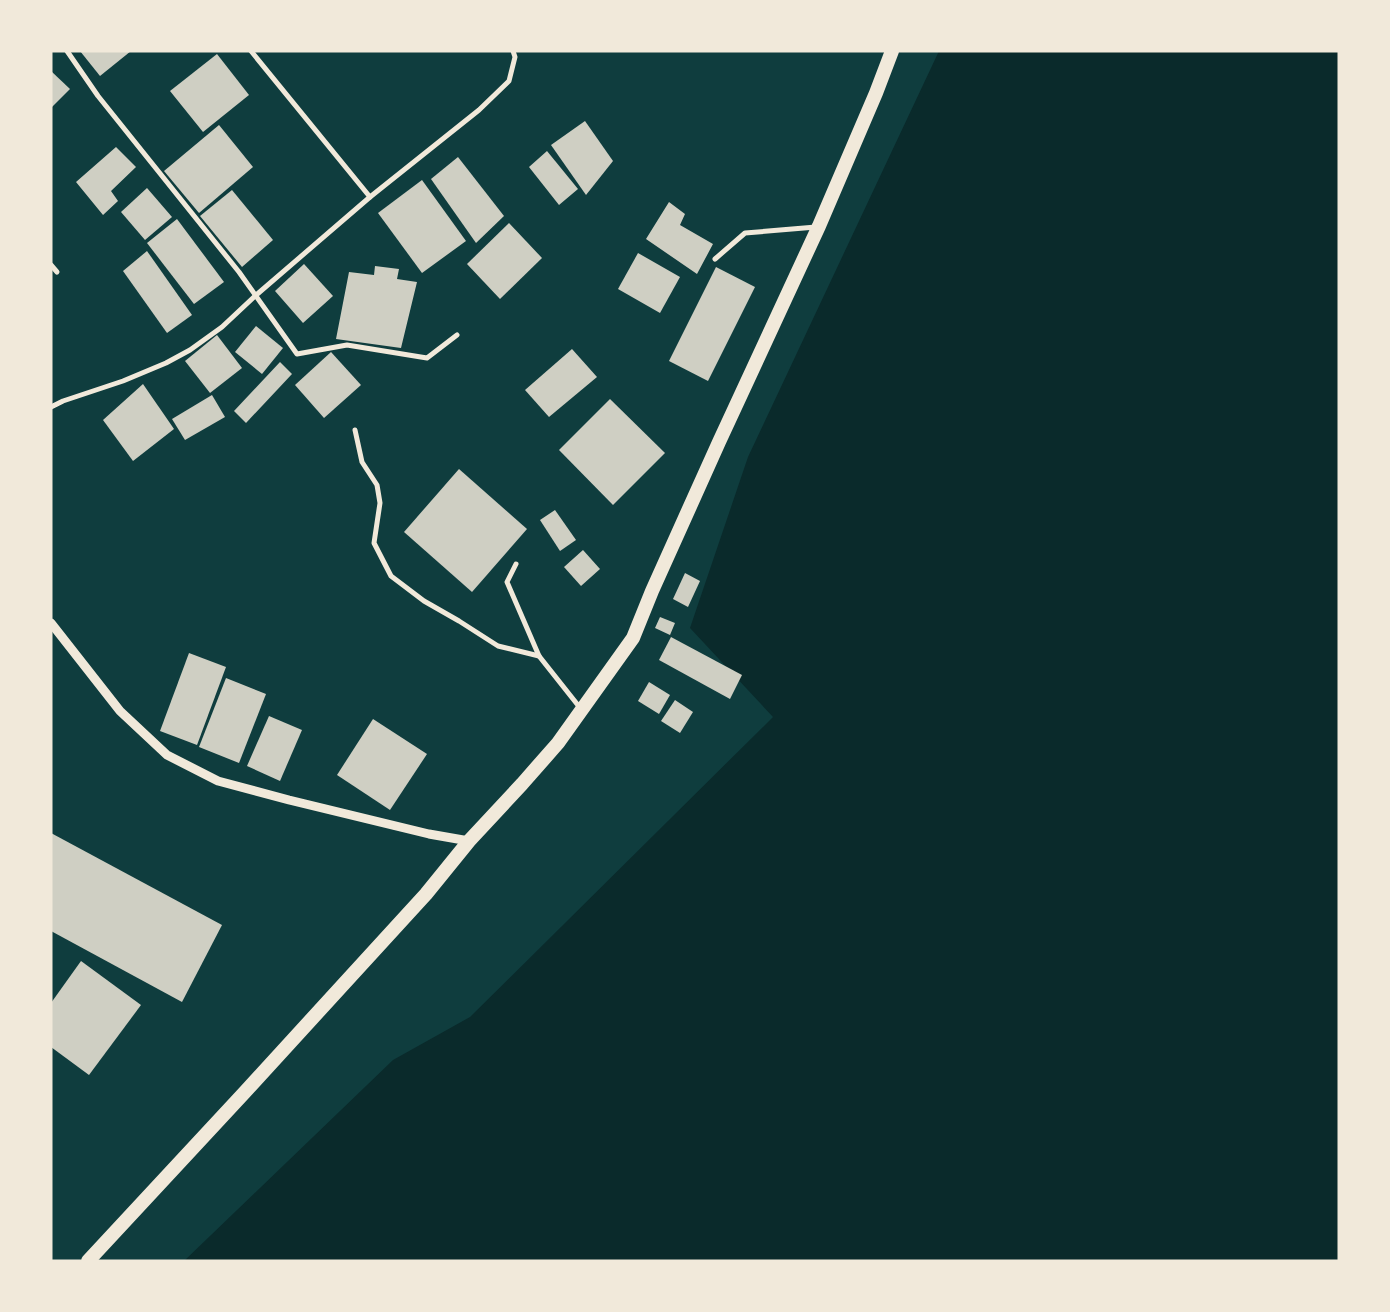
<svg xmlns="http://www.w3.org/2000/svg" width="1390" height="1312" viewBox="0 0 1390 1312" font-family="Manrope,sans-serif">
<style>
.water{fill:#0a2a2b}
.building{fill:#cfcfc3}
.lines{fill:none;stroke-linecap:round;stroke-linejoin:round}
.minor{stroke:#f1e9da;stroke-width:5}
.tertiary{stroke:#f1e9da;stroke-width:9}
.trunk{stroke:#f1e9da;stroke-width:14}
</style>
<rect width="100%" height="100%" fill="#0f3d3e"/>
<polygon class="water" points="939,51 1339,51 1339,1261 184,1261 393,1060 470,1017 773,717 690,628 748,457"/>
<g class="building">
<polygon points="80,51 131,51 100,76"/>
<polygon points="217,54 249,95 203,132 170,91"/>
<polygon points="51,71 70,89 51,108"/>
<polygon points="585,121 613,161 586,195 551,145"/>
<polygon points="219,125 253,167 199,213 164,171"/>
<polygon points="116,147 136,167 111,191 118,201 103,215 76,182"/>
<polygon points="547,151 578,189 559,205 529,167"/>
<polygon points="458,157 504,216 476,243 431,179"/>
<polygon points="422,180 466,241 422,273 378,213"/>
<polygon points="147,188 172,217 145,240 121,212"/>
<polygon points="232,190 273,240 242,267 200,216"/>
<polygon points="669,202 685,214 680,225 713,244 697,274 646,239"/>
<polygon points="177,219 224,282 194,304 147,243"/>
<polygon points="509,223 542,258 500,299 467,264"/>
<polygon points="147,251 192,315 167,333 123,271"/>
<polygon points="638,253 680,277 660,313 618,289"/>
<polygon points="304,264 333,296 303,323 275,291"/>
<polygon points="375,266 399,269 397,279 417,282 401,348 336,339 349,272 374,275"/>
<polygon points="716,267 755,287 708,381 669,361"/>
<polygon points="256,326 283,348 262,374 235,352"/>
<polygon points="217,335 242,368 210,393 185,361"/>
<polygon points="572,349 597,377 549,417 525,390"/>
<polygon points="331,352 361,385 324,418 295,385"/>
<polygon points="280,362 292,374 246,423 234,411"/>
<polygon points="143,384 174,429 133,461 103,420"/>
<polygon points="212,395 225,417 185,440 172,419"/>
<polygon points="610,399 665,453 613,505 559,450"/>
<polygon points="459,469 527,529 472,592 404,532"/>
<polygon points="555,510 576,540 560,551 540,520"/>
<polygon points="583,550 600,569 581,586 564,567"/>
<polygon points="685,573 700,581 688,607 673,599"/>
<polygon points="660,617 675,623 670,635 655,628"/>
<polygon points="671,637 742,675 730,699 659,660"/>
<polygon points="189,653 226,667 197,745 160,731"/>
<polygon points="226,678 266,694 239,763 199,747"/>
<polygon points="649,682 670,695 659,714 638,701"/>
<polygon points="675,700 693,712 680,733 661,721"/>
<polygon points="269,716 302,730 280,781 247,766"/>
<polygon points="373,719 427,754 390,810 337,775"/>
<polygon points="51,833 222,925 182,1002 51,931"/>
<polygon points="81,961 141,1005 89,1075 51,1047 51,1003"/>
</g>
<g class="lines">
<g class="minor">
<polyline points="67,51 98,96 239,272 297,354 347,345 427,358 457,335"/>
<polyline points="251,51 370,197"/>
<polyline points="715,259 745,233 816,227"/>
<polyline points="51,265 57,272"/>
<polyline points="51,407 63,401 123,381 166,363 190,350 222,327 255,296 370,197 479,110 509,81 515,57 513,51"/>
<polyline points="355,430 362,462 377,485 380,503 374,543 391,576 424,601 459,621 498,646 539,656"/>
<polyline points="516,564 507,582 539,656 581,709"/>
</g>
<polyline class="tertiary" points="51,623 120,711 167,755 218,781 289,800 429,834 469,841"/>
<polyline class="trunk" points="88,1261 244,1093 426,894 469,841 522,784 558,743 633,638 652,591 719,442 819,226 876,93 892,51"/>
</g>
<rect width="1390" height="1312" fill="none" stroke="#f1e9da" stroke-width="105"/>
</svg>
